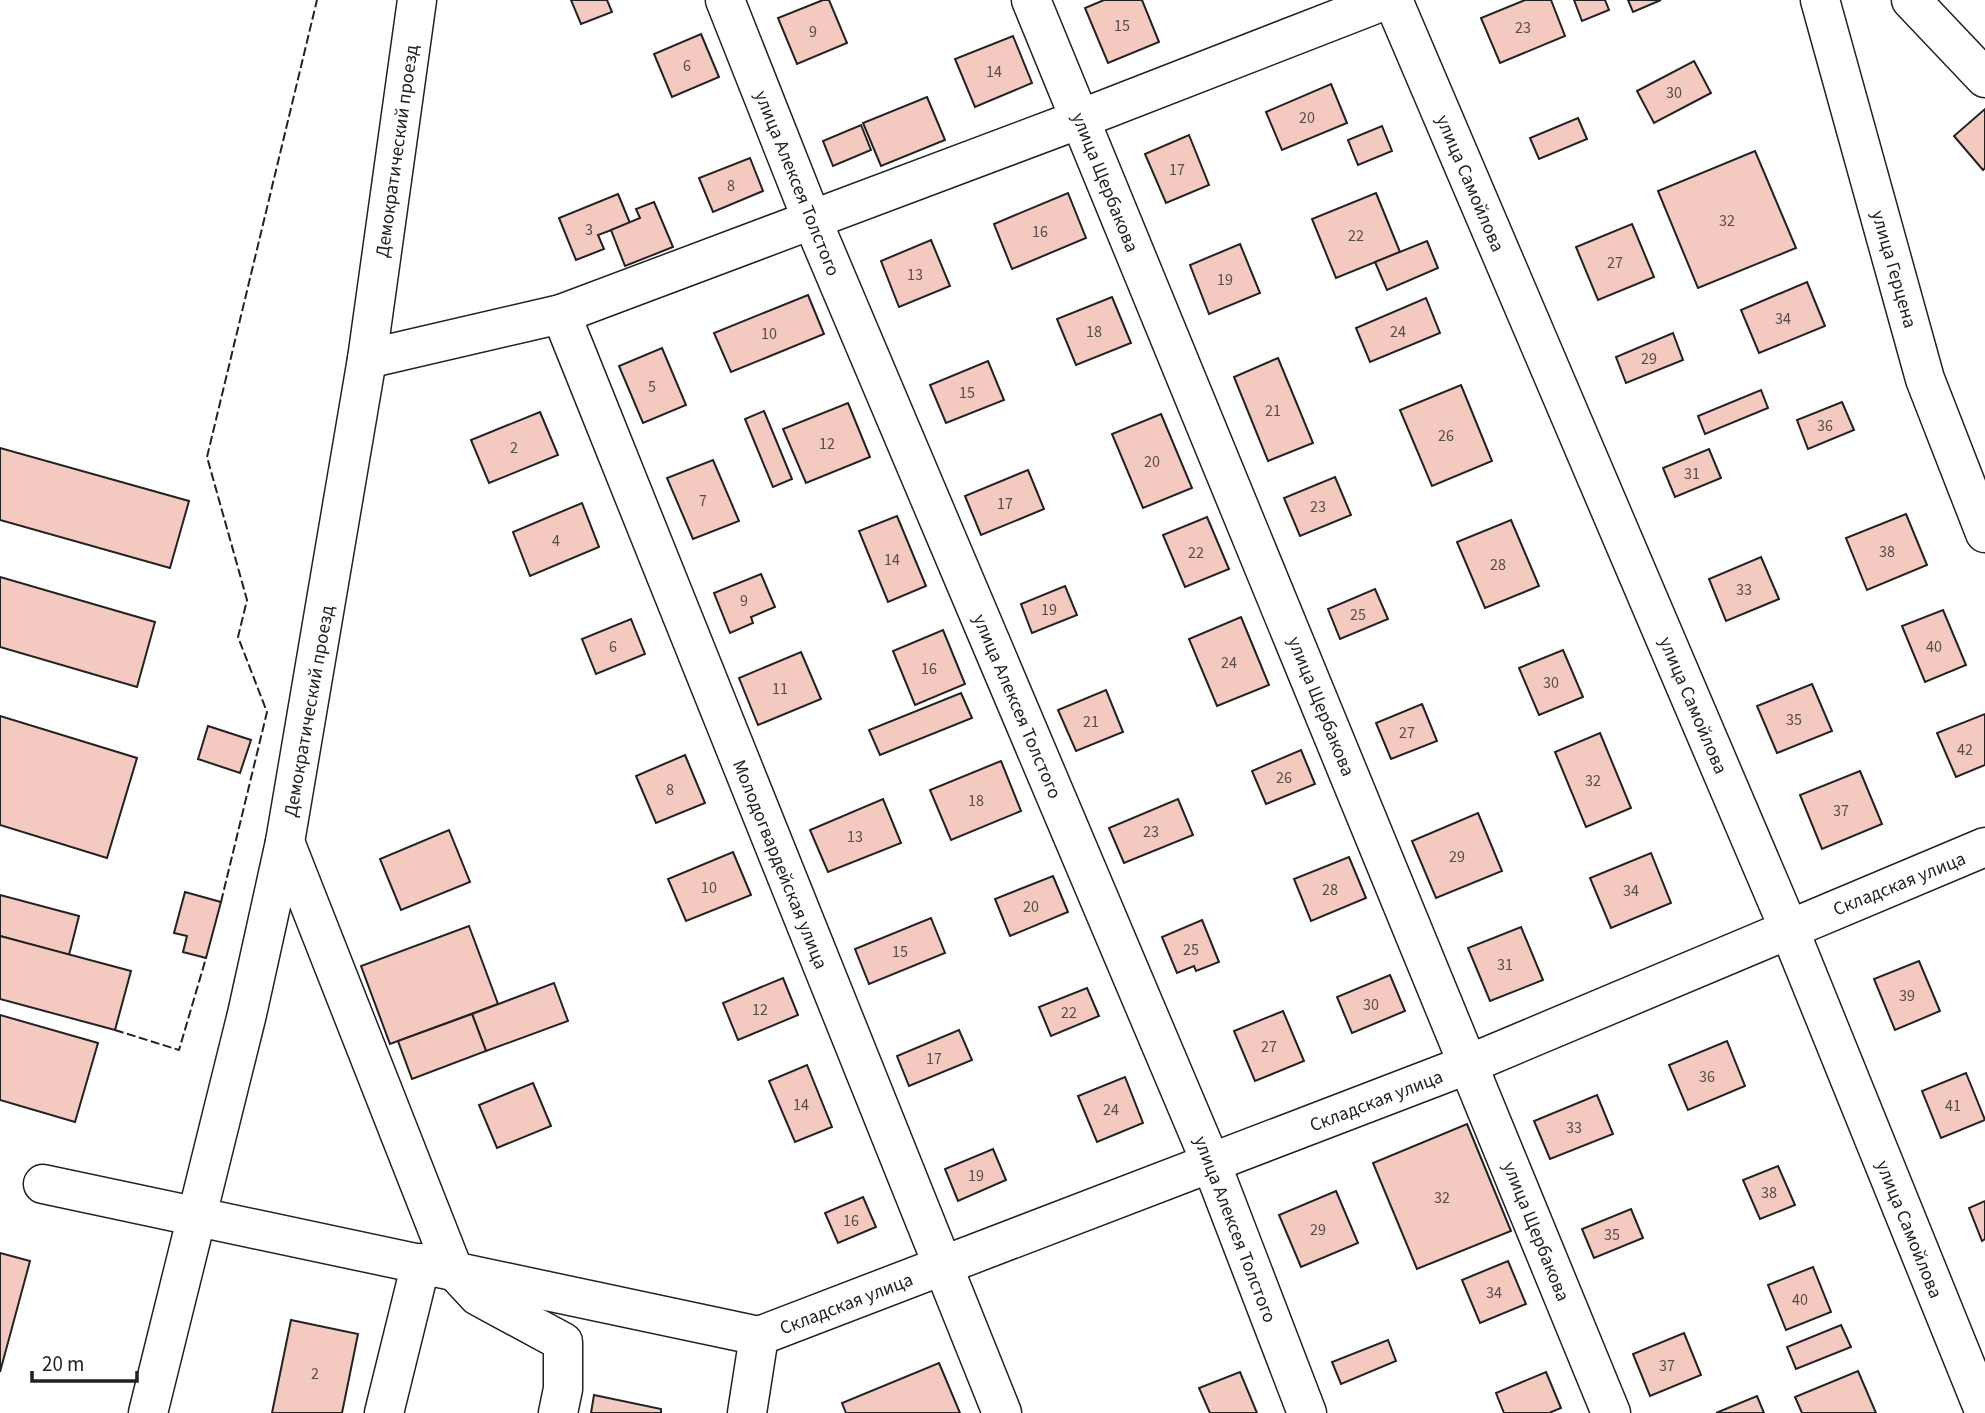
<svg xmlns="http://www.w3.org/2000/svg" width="1985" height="1413" viewBox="0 0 1985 1413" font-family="'Source Sans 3',sans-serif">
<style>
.building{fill:#f3c9c0;stroke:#222;stroke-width:2}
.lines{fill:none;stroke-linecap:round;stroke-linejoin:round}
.minor-casing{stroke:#222;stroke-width:41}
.major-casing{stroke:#222;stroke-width:41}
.minor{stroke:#fff;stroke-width:38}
.major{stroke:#fff;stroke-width:38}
.fence{stroke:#222;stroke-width:2;stroke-dasharray:9 3.5;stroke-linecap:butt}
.labels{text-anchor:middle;stroke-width:5;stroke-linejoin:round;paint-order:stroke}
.number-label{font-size:16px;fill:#564c4a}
.street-label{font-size:19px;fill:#222;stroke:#fff}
</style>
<rect width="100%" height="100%" fill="#fff"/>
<g class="building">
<polygon points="571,0 607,0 612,12 581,24"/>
<polygon points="823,0 829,0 847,43 797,64 778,18"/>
<polygon points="1104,0 1142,0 1159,42 1108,63 1085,8"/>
<polygon points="1525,0 1551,0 1565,36 1500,63 1481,18"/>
<polygon points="1574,0 1605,0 1609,10 1582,21"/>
<polygon points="1628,0 1661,0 1633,12"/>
<polygon points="701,34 719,77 672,97 654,54"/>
<polygon points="1013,36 1032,83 975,107 955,59"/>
<polygon points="1694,61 1711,93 1654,123 1637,91"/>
<polygon points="1331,84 1347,123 1282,150 1266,112"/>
<polygon points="927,97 945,140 881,166 863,123"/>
<polygon points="1985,109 1985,168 1983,170 1954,136"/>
<polygon points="1578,118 1587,139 1539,159 1530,138"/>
<polygon points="861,125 871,150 833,166 823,141"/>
<polygon points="1382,126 1392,151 1358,165 1348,140"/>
<polygon points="1189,135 1209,185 1166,203 1145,154"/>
<polygon points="1755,151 1796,248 1698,288 1658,191"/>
<polygon points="750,158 763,191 713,212 699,178"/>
<polygon points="1068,193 1086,238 1012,269 994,224"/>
<polygon points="1376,193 1400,252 1336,278 1312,219"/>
<polygon points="618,194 630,223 598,235 604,249 576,260 559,218"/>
<polygon points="654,202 673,247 625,266 611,230 640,218 636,209"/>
<polygon points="1632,224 1654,277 1598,300 1576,247"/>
<polygon points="931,240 950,286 899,307 881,261"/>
<polygon points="1427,241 1438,268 1387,290 1375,262"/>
<polygon points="1240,244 1260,293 1209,314 1190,265"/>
<polygon points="1807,282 1825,326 1759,353 1741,310"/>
<polygon points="808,295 824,334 731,372 714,333"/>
<polygon points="1112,297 1131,343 1076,365 1057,319"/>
<polygon points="1426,298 1440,333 1370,362 1356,328"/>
<polygon points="1673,333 1683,360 1626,383 1616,357"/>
<polygon points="662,348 686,405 643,423 619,366"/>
<polygon points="1278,358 1313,443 1268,461 1234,377"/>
<polygon points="988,361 1004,400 946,423 930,385"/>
<polygon points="1461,385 1492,461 1432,486 1400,410"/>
<polygon points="1761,390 1768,408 1705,434 1698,416"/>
<polygon points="1842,402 1854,430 1808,449 1797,420"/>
<polygon points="848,403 870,457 806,483 783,429"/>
<polygon points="764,411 792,479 773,487 745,419"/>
<polygon points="540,412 558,455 489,483 471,440"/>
<polygon points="1161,414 1192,488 1143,508 1112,434"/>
<polygon points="0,448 189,501 170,568 0,520"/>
<polygon points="1709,449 1721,478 1675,497 1663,468"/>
<polygon points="713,460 739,521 693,539 667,478"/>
<polygon points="1028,470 1044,509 981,535 965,496"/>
<polygon points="1335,477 1351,515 1300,536 1284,498"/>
<polygon points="582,503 599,547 530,576 513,532"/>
<polygon points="1906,514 1927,565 1867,590 1846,538"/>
<polygon points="897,516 926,586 888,602 859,531"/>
<polygon points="1207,517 1229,569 1185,587 1163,535"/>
<polygon points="1511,520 1539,586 1485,608 1457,542"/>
<polygon points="1761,557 1779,599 1726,621 1709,579"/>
<polygon points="761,574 775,607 751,617 753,623 730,633 714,593"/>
<polygon points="0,577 155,622 137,687 0,647"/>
<polygon points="1065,586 1077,615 1032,633 1021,604"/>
<polygon points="1375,589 1388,619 1340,639 1328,609"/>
<polygon points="1943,610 1966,665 1925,682 1902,626"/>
<polygon points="1241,617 1269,685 1217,706 1189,639"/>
<polygon points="631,619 645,654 596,674 582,639"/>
<polygon points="943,630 965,684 915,705 893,651"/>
<polygon points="1563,650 1583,697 1539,715 1519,668"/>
<polygon points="801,652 821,699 758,725 739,678"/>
<polygon points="1812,684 1832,731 1777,753 1757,706"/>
<polygon points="1106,690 1123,732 1076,751 1058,710"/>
<polygon points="961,693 972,718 880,755 869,730"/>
<polygon points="1422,704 1437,741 1391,759 1376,723"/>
<polygon points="1985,714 1985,765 1956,777 1937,733"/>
<polygon points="0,716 137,758 107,858 0,825"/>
<polygon points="208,726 251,740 240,773 198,759"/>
<polygon points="1600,733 1631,808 1586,827 1555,752"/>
<polygon points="1301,750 1315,784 1266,804 1252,771"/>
<polygon points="685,755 705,803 656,823 636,776"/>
<polygon points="1001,761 1021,811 951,840 930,790"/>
<polygon points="1860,771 1882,824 1822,849 1800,795"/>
<polygon points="883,799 901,843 828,872 810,830"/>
<polygon points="1178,799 1193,835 1124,863 1109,828"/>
<polygon points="1478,813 1502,871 1436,898 1412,841"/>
<polygon points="449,830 470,882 401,910 380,859"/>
<polygon points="733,852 751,895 686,921 668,879"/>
<polygon points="1651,853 1671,903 1611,928 1590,878"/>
<polygon points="1349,857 1366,898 1311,921 1294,879"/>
<polygon points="1053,876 1068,912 1010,936 995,899"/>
<polygon points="185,892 221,902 206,958 183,952 187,936 174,933"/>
<polygon points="0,895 79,916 69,955 0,936"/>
<polygon points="931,918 945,953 869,984 855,949"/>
<polygon points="1202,920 1219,962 1196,971 1194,966 1177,973 1162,937"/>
<polygon points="469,926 498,1004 390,1044 361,966"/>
<polygon points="1521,927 1543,980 1490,1001 1468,948"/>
<polygon points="0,936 131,971 115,1030 0,999"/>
<polygon points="1919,961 1940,1011 1895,1030 1874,979"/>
<polygon points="1390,975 1405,1011 1352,1033 1337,997"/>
<polygon points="783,978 798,1015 738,1040 723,1003"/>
<polygon points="554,983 568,1021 486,1051 472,1014"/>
<polygon points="1087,988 1099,1016 1051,1036 1039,1007"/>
<polygon points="1283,1011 1304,1061 1255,1081 1234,1031"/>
<polygon points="472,1014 486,1051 412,1079 398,1041"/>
<polygon points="0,1015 98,1043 75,1122 0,1100"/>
<polygon points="959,1030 972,1060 909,1086 897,1056"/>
<polygon points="1727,1041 1745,1086 1688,1110 1669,1065"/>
<polygon points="807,1065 832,1127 795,1142 769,1081"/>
<polygon points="1966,1073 1985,1120 1941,1138 1922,1091"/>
<polygon points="1125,1077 1143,1123 1097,1142 1078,1096"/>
<polygon points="533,1083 551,1126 497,1148 479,1105"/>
<polygon points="1597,1095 1613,1134 1550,1159 1534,1121"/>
<polygon points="1467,1124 1511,1231 1417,1269 1373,1163"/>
<polygon points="993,1149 1006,1180 958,1201 945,1169"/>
<polygon points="1778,1166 1795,1205 1760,1219 1743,1180"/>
<polygon points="1336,1191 1358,1243 1301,1267 1279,1215"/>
<polygon points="863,1197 876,1227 838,1243 825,1213"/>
<polygon points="1985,1201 1985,1239 1982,1241 1969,1208"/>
<polygon points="1631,1209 1643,1238 1594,1258 1582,1229"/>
<polygon points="0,1253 30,1261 0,1372"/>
<polygon points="1508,1261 1526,1304 1480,1323 1462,1280"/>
<polygon points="1813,1267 1831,1312 1786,1330 1768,1285"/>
<polygon points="291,1320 358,1334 342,1413 272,1413"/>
<polygon points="1841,1325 1851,1347 1796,1369 1787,1347"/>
<polygon points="1684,1333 1701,1375 1650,1396 1633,1354"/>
<polygon points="1388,1340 1396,1361 1341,1384 1332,1362"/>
<polygon points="939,1363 960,1413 846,1413 842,1403"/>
<polygon points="1858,1371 1876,1413 1802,1413 1795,1397"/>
<polygon points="1240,1372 1257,1413 1210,1413 1199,1388"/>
<polygon points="1546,1372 1561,1408 1549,1413 1504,1413 1496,1393"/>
<polygon points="594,1395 661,1409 661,1413 591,1413"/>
<polygon points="1757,1396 1764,1413 1716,1413"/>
</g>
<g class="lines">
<defs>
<g id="minor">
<polyline points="725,0 812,220 1211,1163 1307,1413"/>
<polyline points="1031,0 1611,1413"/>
<polyline points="1393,0 1789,929 1985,1413"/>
<polyline points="1820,0 1925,379 1985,533"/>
<polyline points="1911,0 1985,78"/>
<polyline points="561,314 1002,1413"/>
<polyline points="367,359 561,314 1080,119 1386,0"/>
<polyline points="285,842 453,1269 478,1296 563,1342 563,1389 558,1413"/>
<polyline points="43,1184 759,1336"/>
<polyline points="759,1336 1469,1064 1985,847"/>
<polyline points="384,1413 421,1263"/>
<polyline points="747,1413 759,1336"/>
</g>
<polyline id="major" points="148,1413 247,1014 285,842 367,359 417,0"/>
</defs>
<use href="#minor" class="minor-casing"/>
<use href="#major" class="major-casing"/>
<use href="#minor" class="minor"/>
<use href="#major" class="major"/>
<g class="fence">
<polyline points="221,902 267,712 238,637 247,600 207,457 317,0"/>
<polyline points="115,1030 179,1050 206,958"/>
</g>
</g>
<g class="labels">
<g class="number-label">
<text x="1122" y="31">15</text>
<text x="1523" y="33">23</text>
<text x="813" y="37">9</text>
<text x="687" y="71">6</text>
<text x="994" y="77">14</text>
<text x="1674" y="98">30</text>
<text x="1307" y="123">20</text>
<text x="1177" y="175">17</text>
<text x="731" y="191">8</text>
<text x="1727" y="226">32</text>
<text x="589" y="235">3</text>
<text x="1040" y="237">16</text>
<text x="1356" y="241">22</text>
<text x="1615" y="268">27</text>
<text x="915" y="280">13</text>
<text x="1225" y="285">19</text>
<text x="1783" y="324">34</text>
<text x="1094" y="337">18</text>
<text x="1398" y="337">24</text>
<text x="769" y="339">10</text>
<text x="1649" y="364">29</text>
<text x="652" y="392">5</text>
<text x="967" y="398">15</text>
<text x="1273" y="416">21</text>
<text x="1825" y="431">36</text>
<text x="1446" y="441">26</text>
<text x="827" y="449">12</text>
<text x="514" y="453">2</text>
<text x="1152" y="467">20</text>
<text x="1692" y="479">31</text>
<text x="703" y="506">7</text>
<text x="1005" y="509">17</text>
<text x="1318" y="512">23</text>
<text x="556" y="546">4</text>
<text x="1887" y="557">38</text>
<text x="1196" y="558">22</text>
<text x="892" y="565">14</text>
<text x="1498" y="570">28</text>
<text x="1744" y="595">33</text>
<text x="744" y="606">9</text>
<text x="1049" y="615">19</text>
<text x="1358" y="620">25</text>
<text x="613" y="652">6</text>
<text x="1934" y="652">40</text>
<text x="1229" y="668">24</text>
<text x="929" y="674">16</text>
<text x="1551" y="688">30</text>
<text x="780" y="694">11</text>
<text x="1794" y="725">35</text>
<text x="1091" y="727">21</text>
<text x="1407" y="738">27</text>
<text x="1965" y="755">42</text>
<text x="1284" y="783">26</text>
<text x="1593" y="786">32</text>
<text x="670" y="795">8</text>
<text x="976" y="806">18</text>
<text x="1841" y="816">37</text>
<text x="1151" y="837">23</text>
<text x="855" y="842">13</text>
<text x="1457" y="862">29</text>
<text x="709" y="893">10</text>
<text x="1330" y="895">28</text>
<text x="1631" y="896">34</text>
<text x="1031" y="912">20</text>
<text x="1191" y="955">25</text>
<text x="900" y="957">15</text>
<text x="1505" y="970">31</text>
<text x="1907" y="1001">39</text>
<text x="1371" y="1010">30</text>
<text x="760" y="1015">12</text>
<text x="1069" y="1018">22</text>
<text x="1269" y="1052">27</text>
<text x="934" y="1064">17</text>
<text x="1707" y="1082">36</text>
<text x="801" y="1110">14</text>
<text x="1953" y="1111">41</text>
<text x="1111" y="1115">24</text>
<text x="1574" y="1133">33</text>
<text x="976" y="1181">19</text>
<text x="1769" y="1198">38</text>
<text x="1442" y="1203">32</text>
<text x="851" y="1226">16</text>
<text x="1318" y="1235">29</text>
<text x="1612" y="1240">35</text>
<text x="1494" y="1298">34</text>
<text x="1800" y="1305">40</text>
<text x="1667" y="1371">37</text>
<text x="315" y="1379">2</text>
</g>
<g class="street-label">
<text transform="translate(396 151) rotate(-82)" y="7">Демократический проезд</text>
<text transform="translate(1106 182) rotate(68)" y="7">улица Щербакова</text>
<text transform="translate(798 183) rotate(68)" y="7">улица Алексея Толстого</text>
<text transform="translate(1471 183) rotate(67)" y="7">улица Самойлова</text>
<text transform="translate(1895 269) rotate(74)" y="7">улица Герцена</text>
<text transform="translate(1694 705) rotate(67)" y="7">улица Самойлова</text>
<text transform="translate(1018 706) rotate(67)" y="7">улица Алексея Толстого</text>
<text transform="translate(1322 706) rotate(68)" y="7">улица Щербакова</text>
<text transform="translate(308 711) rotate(-80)" y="7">Демократический проезд</text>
<text transform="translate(781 864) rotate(68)" y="7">Молодогвардейская улица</text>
<text transform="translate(1899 883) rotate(-22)" y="7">Складская улица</text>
<text transform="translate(1376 1100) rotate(-21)" y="7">Складская улица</text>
<text transform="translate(1236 1229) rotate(69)" y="7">улица Алексея Толстого</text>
<text transform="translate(1910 1229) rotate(68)" y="7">улица Самойлова</text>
<text transform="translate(1537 1231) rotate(68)" y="7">улица Щербакова</text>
<text transform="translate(846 1303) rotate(-21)" y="7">Складская улица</text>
</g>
</g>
<path d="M32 1371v10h105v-10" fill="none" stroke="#222222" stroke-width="3.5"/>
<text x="42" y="1371" font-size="21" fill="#222222" stroke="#ffffff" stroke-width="5" paint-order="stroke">20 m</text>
</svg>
